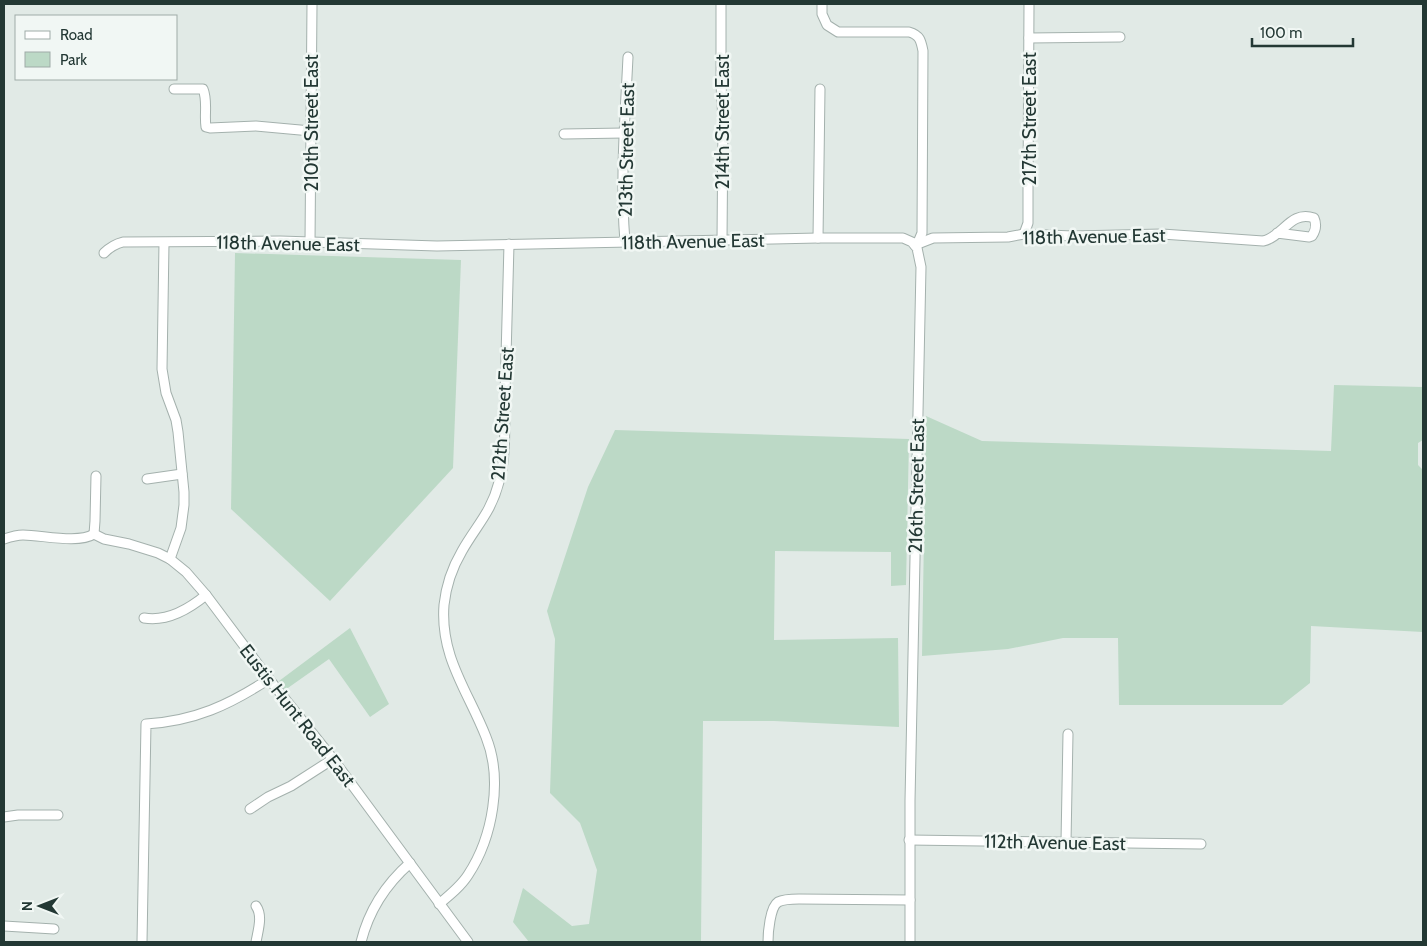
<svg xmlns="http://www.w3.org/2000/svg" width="1427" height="946" viewBox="0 0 1427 946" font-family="Cabin,sans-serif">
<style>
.green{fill:#bcd9c6}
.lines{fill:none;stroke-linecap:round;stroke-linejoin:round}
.minor-casing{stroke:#a4b1ad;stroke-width:11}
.minor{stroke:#fff;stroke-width:9}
.labels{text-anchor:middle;stroke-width:5;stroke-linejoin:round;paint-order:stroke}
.street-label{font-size:19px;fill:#233834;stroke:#f1f7f4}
</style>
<rect width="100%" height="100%" fill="#e1eae6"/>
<g class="green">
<polygon points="235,253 461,260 453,468 330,601 231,509"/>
<polygon points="1334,385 1423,387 1423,440 1418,443 1418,465 1423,470 1423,632 1311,626 1310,683 1282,705 1119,705 1118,638 1063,638 1008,649 922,656 926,416 982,441 1331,451"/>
<polygon points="615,430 909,439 906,585 891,586 891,552 775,551 774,640 898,638 899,727 774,721 703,721 701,942 529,942 513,922 523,888 572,926 589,924 597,870 580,823 550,793 555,639 547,611 588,487"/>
<polygon points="350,628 389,704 370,717 329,659 285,690 279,681"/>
</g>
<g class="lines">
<defs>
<g id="minor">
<polyline points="721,4 721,84 723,121 722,240"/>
<path d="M822,4V14L827,25L838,32H909C920,35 921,41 923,51L922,233L919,240L915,245"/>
<polyline points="1029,38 1120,37"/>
<path d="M174,89H203C208,101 204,115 206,127L210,128L256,126L311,131"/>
<polyline points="564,134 624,133"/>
<polyline points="1024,234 1028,223 1028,190 1029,4"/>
<polyline points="818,238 820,89"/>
<polyline points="310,242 312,4"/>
<path d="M625,242C620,181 625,119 628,57"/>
<polyline points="164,243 162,369 166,393 176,420 178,432 184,492 184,505 181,528 170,559"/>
<path d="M915,245L933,238L1008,237L1024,234L1073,236L1162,234L1263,241C1283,237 1290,210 1314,218C1317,225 1316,230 1312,236L1309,237L1277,233"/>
<path d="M104,253C110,247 115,244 123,242L280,241L437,246L818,238H903L912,242L917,248L921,267L910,801V942"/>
<polyline points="147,479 182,474"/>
<polyline points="94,534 104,539 129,544 158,553 170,559 186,572 206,595 269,679 333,759 468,942"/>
<polyline points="94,534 95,521 96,476"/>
<path d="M4,539C10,537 17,535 23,535C42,535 78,544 94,534"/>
<path d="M144,618C167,622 189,609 206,595"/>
<polyline points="250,809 268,797 291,786 333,759"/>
<polyline points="4,817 18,815 58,815"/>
<polyline points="909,840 1201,844"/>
<polyline points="1066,842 1068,734"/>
<path d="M439,904C450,895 461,886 468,875C493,837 503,779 486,737C468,691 440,657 444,605C446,586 452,568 462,551C476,526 491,513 499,482C507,455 504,424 505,395C506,345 508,295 509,244"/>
<path d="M256,906C263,916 258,930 256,942"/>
<polyline points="4,926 54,929"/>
<path d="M142,942L146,724C195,721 229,705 269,679"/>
<path d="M361,942C369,910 385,885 410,863"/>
<path d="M768,942C768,933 770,907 778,902C784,899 792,899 799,899L910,900"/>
</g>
</defs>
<use href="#minor" class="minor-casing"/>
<use href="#minor" class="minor"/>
</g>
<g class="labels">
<g class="street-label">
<text transform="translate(1029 119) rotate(-90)" y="7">217th Street East</text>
<text transform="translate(722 122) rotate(-90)" y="7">214th Street East</text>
<text transform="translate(311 123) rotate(-90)" y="7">210th Street East</text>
<text transform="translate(626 150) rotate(-89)" y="7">213th Street East</text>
<text transform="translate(1094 236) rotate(-1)" y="7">118th Avenue East</text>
<text transform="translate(693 241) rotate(-1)" y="7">118th Avenue East</text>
<text transform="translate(288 243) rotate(1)" y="7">118th Avenue East</text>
<text transform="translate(502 414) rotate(-86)" y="7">212th Street East</text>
<text transform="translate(916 486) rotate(-89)" y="7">216th Street East</text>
<text transform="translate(298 715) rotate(52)" y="7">Eustis Hunt Road East</text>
<text transform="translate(1055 842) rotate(1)" y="7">112th Avenue East</text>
</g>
</g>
<rect width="1427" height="946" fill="none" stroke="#233834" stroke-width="10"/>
<rect x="15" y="15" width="162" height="65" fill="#f1f7f4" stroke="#9faba7"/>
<rect x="25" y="31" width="25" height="8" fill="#ffffff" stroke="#9faba7"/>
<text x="60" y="40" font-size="15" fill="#233834">Road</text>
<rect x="25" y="52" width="25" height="15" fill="#bcd9c6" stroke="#9faba7"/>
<text x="60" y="65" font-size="15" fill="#233834">Park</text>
<g transform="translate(40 906) rotate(270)" stroke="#f1f7f4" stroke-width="4" paint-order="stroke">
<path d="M0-4L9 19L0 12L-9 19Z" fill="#233834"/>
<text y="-8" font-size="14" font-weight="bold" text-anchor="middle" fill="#233834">N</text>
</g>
<path d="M1252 38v8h101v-8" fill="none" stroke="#233834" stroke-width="2.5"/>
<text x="1260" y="38" font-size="15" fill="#233834" stroke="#f1f7f4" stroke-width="4" paint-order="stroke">100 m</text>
</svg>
